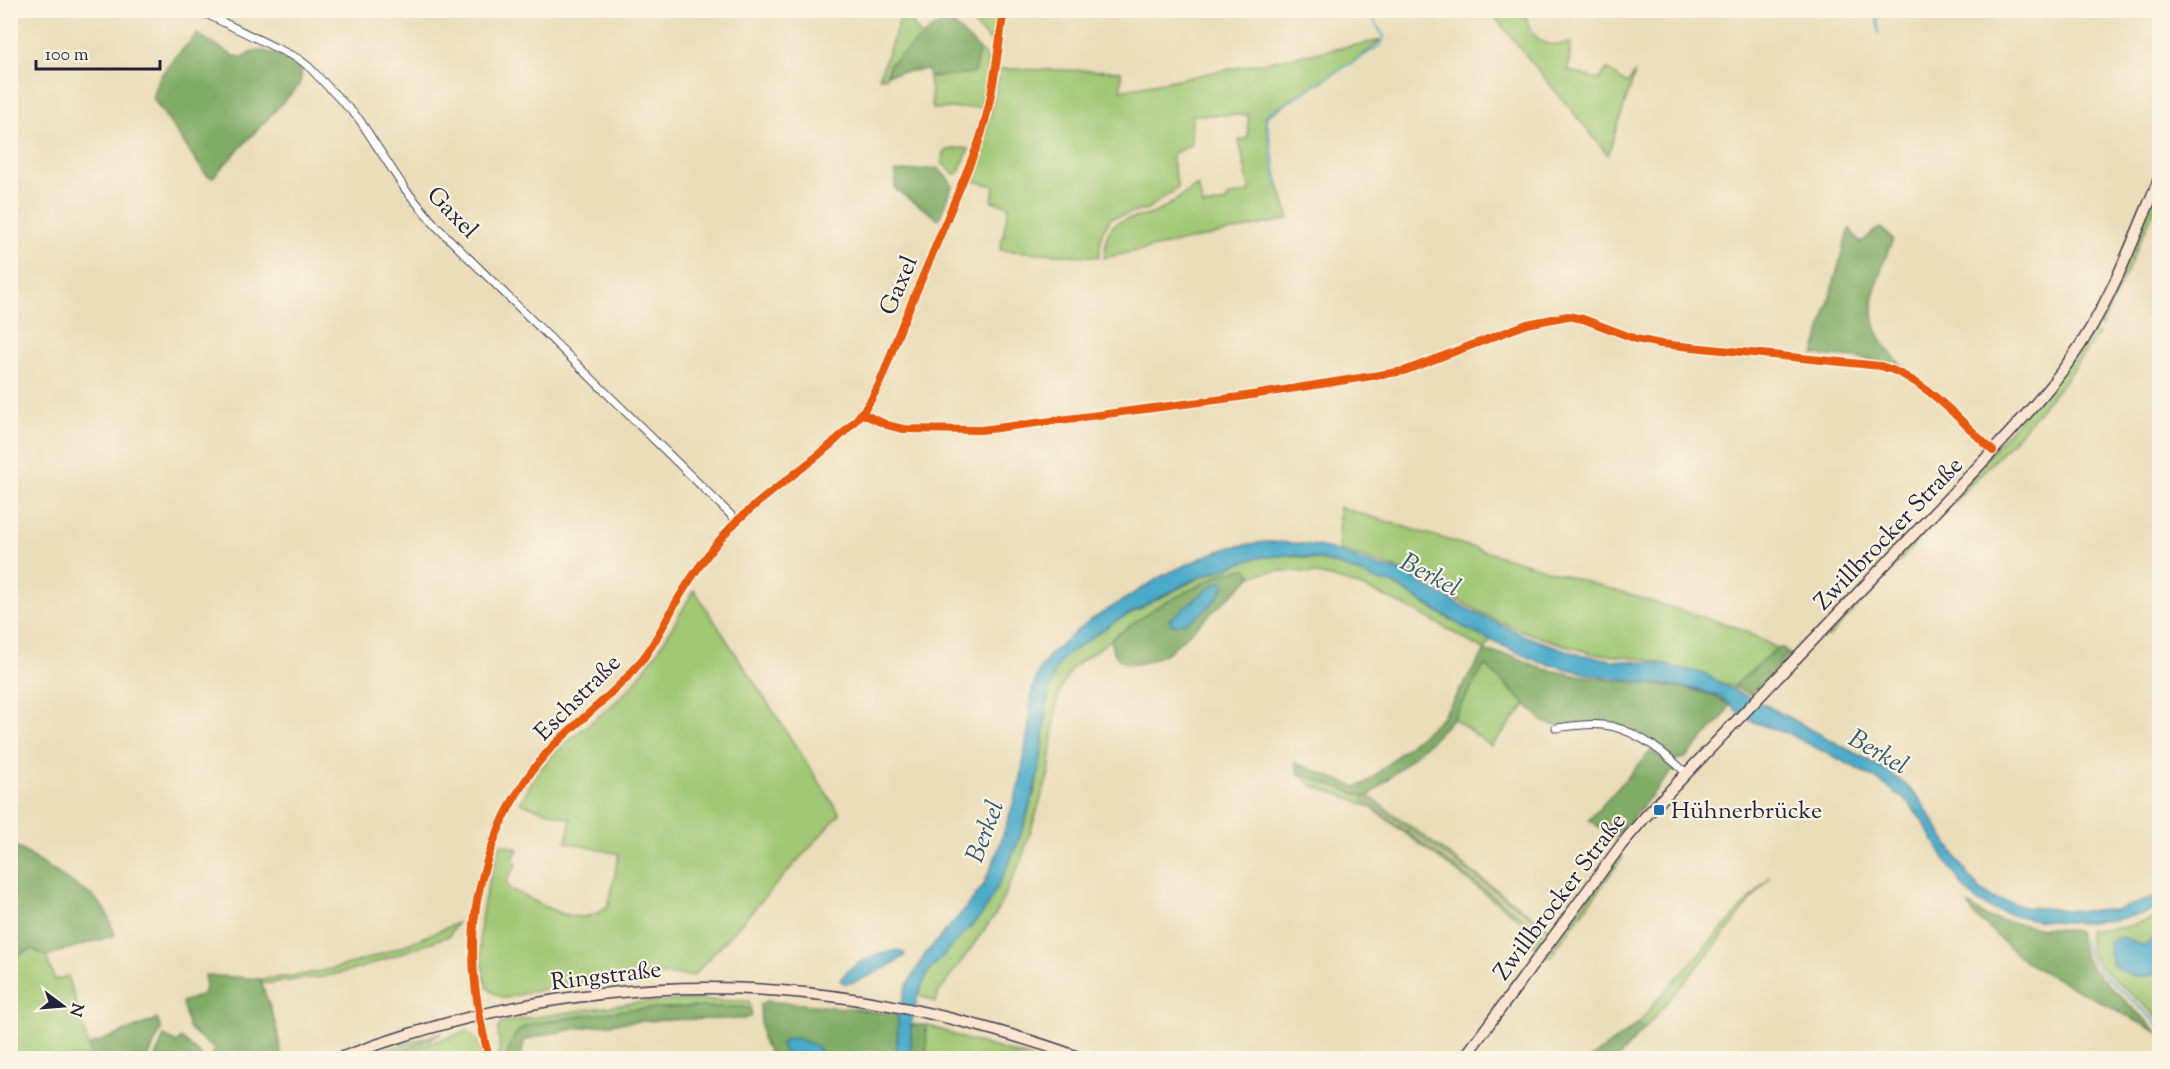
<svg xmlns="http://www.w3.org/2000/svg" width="2170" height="1069" viewBox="0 0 2170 1069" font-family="'Sorts Mill Goudy',serif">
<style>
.green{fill:#a0c874;stroke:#617558;stroke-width:1.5}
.forest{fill:#80ac66;stroke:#516750;stroke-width:1.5}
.water{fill:#4aaac9;stroke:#366682;stroke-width:1.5}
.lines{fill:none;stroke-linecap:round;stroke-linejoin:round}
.stream{stroke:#4aaac9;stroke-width:2}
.minor-casing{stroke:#403e4e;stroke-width:9}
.secondary-casing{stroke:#403e4e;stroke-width:13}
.minor{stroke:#fff;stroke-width:7}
.secondary{stroke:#fce5d0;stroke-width:10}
.cycleway-casing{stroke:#fcf5e5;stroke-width:11}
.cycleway{stroke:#e8590c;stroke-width:8}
.poi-dot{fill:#1f6fb2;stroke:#fcf5e5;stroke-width:2}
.labels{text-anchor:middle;stroke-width:4.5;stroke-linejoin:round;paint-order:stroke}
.street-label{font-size:24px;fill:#22223b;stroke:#fcf5e5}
.poi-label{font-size:24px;fill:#22223b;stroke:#fcf5e5;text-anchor:start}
.water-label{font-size:26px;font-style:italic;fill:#325874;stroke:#fcf5e5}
</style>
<rect width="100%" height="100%" fill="#fcf5e5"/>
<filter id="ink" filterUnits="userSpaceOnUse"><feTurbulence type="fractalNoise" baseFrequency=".0167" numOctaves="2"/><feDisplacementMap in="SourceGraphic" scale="12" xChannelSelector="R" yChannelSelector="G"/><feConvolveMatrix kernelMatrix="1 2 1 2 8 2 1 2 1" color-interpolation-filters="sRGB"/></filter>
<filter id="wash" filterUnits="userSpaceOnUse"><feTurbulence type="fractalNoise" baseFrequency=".008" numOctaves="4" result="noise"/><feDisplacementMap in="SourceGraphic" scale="24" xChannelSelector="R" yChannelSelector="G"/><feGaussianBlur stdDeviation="1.35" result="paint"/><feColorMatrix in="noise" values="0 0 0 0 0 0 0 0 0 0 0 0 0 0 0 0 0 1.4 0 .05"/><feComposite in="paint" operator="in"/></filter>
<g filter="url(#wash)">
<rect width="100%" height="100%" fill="#ebddb9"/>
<g class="green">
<polygon points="903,11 905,11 922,38 890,64 886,77 879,78"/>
<polygon points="960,11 998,11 993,44"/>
<path d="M1497,11H1526C1526,20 1527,25 1533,33C1545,48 1552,45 1571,43L1568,70L1599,80L1607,69L1627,84L1635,73L1608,155L1497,20Z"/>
<path d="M1382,40L1359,58L1265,117L1277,178L1289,219L1104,258C1106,249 1105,237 1110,230C1119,216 1136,219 1149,215C1168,209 1182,194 1198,185L1203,206L1227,202V197L1250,192L1239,140L1248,138V115H1192L1191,145L1174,153L1172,160L1178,188L1147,209L1111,218L1102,233L1099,257L1000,250L1009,206L992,201L994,186L968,180C983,142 994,110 1000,69L1121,71V90Z"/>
<polygon points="979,49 989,61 982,107 933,109 929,77 974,73"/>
<polygon points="962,148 969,149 958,173 954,174 942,163 943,152 947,150"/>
<polygon points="2159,188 2159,200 2101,328 2098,323"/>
<polygon points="2093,332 2098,334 2065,380 2023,430 1942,515 1941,512"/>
<polygon points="1339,507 1736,627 1777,648 1733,687 1686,670 1645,659 1591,653 1539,637 1495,620 1406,572 1339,550"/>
<polygon points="1928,525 1932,526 1829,637 1822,637 1884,571 1887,572 1893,565 1892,563"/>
<path d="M1288,555L1334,563L1385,583H1392L1449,619L1490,640L1485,651C1424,615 1324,553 1252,576L1246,569L1155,608L1072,668L1062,686L1057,701L1049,773L1021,861L995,915L939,992L936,1002L918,995L928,972L983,913L1007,868L1022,832L1035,790L1042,754L1048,696L1056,669L1063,658L1114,622L1203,576L1256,558Z"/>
<path d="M694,590L840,814L693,976C634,971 562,984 505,998C483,991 485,982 482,963C475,920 488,883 501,844L518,849L513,860L517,864L506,881L508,888C537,900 581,936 609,904L619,854L566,842L571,819L520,803C527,790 535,775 545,764C567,738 597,720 621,697C651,667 673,626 694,590Z"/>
<polygon points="1485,664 1526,705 1491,746 1453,718"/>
<polygon points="1298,773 1363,796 1369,796 1550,929 1549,931 1539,924 1363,796 1363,799 1544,933 1546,935 1536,948 1533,945 1540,935 1373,809 1355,800 1313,786"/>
<polygon points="1618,857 1623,857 1550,957 1546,955"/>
<polygon points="1770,877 1710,952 1645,1028 1639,1023 1660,996"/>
<path d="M2159,916C2159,932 2159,937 2145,946L2121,937L2111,963C2125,973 2143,979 2159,972V1018L2099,966L2091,952L2088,930C2113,929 2136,927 2159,916Z"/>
<path d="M457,923L449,936L361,968L323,977L262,984L261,979C335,975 389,953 457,923Z"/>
<polygon points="32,949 46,956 55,980 68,976 92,1058 11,1058 11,957"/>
<path d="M691,1000L749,1001L751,1010C738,1005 723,1007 710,1007C649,1007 590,1013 531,1024C515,1029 511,1043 507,1058H500L498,1029L502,1022L633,1003Z"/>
<polygon points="928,1025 962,1038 1032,1058 927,1058 926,1029"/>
<polygon points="467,1031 476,1039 484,1058 384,1058"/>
<path d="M442,1033C415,1047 384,1058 353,1058Z"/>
</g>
<g class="forest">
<polygon points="946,17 979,49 974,73 929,77 927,69 887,74 890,64"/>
<path d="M197,34L234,56L244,57L256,50C268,51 296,57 301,70C302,76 301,80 299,85L213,177L208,176L204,172L154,100C148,81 185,48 197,34Z"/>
<polygon points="938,168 949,180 952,186 939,219 895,189 895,172"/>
<path d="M1881,228L1893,239C1881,269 1862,308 1881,339C1887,351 1899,362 1908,372C1878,357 1846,357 1814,355L1848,231L1850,229L1860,243C1868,238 1872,231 1881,228Z"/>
<path d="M1246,569L1252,576L1170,651C1156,659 1125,675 1114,653C1112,650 1112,643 1111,639L1155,608L1225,572Z"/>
<polygon points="1777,648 1783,648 1789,654 1751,694 1733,687"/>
<polygon points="1485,651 1513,656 1544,669 1574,675 1689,689 1711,695 1727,703 1729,706 1723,717 1685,758 1676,760 1658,746 1626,727 1558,726 1545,723 1485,665 1453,718 1435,737 1369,796 1363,796 1298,773 1295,763 1356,787 1366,783 1443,716"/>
<polygon points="1652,750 1674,769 1614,839 1589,820"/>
<polygon points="11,843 94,897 106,911 115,935 46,956 32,949 11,957"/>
<polygon points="1968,904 1988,918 2034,927 2078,931 2084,956 2093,970 2159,1033 2025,962 1973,914"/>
<polygon points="205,975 260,979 276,1025 282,1058 209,1058 215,1050 189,1028 182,1002 202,995 205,989"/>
<polygon points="766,1001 858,1009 898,1015 897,1058 772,1058 762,1039 760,1005"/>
<path d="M703,1007H744L751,1010L752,1016L744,1019C668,1019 603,1019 528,1039L524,1042L521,1058H507C511,1042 513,1030 531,1024L630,1009Z"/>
<polygon points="157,1019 161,1029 148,1058 92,1058 88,1046"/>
<polygon points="1639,1023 1645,1028 1618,1058 1591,1058"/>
<polygon points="911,1025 928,1025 926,1029 927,1058 911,1058"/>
<polygon points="164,1036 177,1043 181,1038 202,1056 200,1058 155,1058"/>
</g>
<g class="water">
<path d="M1265,542C1287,542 1309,543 1331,549C1356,556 1381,572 1408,571L1425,586L1481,616L1533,639L1578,654L1612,660L1655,663L1706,674L1719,683L1767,706L1881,767L1905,784L1920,800L1969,877L1981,890L1993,898L2025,907L2086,911L2115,910L2139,903L2159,895V907L2143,914L2114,920L2080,923L2036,920L2016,916L1991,909L1979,902L1966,891L1945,860L1924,823L1909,803L1881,782L1854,767L1791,735L1748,720L1720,697L1695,689L1588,674L1539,662L1470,631L1392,583H1385L1334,563L1302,556L1288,555L1256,558L1203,576L1183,585L1114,622L1063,658L1056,669L1048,696L1039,772L1022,832L1007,868L983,913L928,972L918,995L911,1025V1058H897L898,1016L906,987L926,953L964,910L983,886L997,853L1020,783L1028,731L1032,691L1038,673L1049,655L1086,623L1162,576L1210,554L1231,547Z"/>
<path d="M1222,581L1225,585C1216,603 1193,625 1172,625L1169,620L1215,584Z"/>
<path d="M2159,932V972C2136,983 2106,972 2109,942C2120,931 2132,943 2145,946Z"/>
<path d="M898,950L903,952L905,955C899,962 859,982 849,983C844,984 844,983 840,980C852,961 877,954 898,950Z"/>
<polygon points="797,1038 816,1046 825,1058 790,1058 786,1055 781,1044 786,1039"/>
</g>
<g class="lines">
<g class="stream">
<polyline points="1876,10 1879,33"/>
<polyline points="1277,184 1266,115 1381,45 1384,37 1368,10"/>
<polyline points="2084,940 2089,956 2097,969 2160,1025"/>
</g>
</g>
</g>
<g filter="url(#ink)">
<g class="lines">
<defs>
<g id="minor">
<polyline points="198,10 299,59 309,67 359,119 405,189 436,226 737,521"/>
<path d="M861,413L887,425L903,429L981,430L1239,397L1404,371L1527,324L1568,316L1583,319L1636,339L1661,344L1881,366C1926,379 1959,420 1993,451"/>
<path d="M1556,728C1571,726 1588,723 1603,725C1634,728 1664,752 1686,773"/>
<path d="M489,1058C480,1023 473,988 473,951C472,879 503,799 552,747C583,716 619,691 645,656C658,638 667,618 678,599C695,571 714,544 737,521C776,484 826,456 861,414C881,390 890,354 902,325C928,265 953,205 978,144C993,101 997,56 1004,10"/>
</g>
<g id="secondary">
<path d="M340,1058C545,980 756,966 968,1023C1006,1033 1044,1044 1081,1058"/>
<path d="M1464,1058L1622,844L1645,817L1993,451C2024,417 2056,383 2081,344C2114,293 2136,233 2160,177"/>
</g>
</defs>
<use href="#minor" class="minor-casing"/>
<use href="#secondary" class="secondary-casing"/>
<use href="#minor" class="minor"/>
<use href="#secondary" class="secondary"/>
<defs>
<g id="cycleway">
<path d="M861,413L887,425L903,429L981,430L1239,397L1404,371L1527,324L1568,316L1583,319L1636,339L1661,344L1881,366C1926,379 1959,420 1993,451"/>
<path d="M489,1058C480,1023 473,988 473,951C472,879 503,799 552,747C583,716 619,691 645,656C658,638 667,618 678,599C695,571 714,544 737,521C776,484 826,456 861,414C881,390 890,354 902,325C928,265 953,205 978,144C993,101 997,56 1004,10"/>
</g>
</defs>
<use href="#cycleway" class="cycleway-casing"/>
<use href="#cycleway" class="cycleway"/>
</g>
</g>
<rect class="poi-dot" x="1653" y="804" width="12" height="12" rx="3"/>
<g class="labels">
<g class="street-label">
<text transform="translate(453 212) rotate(46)" y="8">Gaxel</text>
<text transform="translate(898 285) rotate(-67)" y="8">Gaxel</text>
<text transform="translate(1888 533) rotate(-46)" y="8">Zwillbrocker Straße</text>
<text transform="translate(577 697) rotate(-45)" y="8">Eschstraße</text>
<text transform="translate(1559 896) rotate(-53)" y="8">Zwillbrocker Straße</text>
<text transform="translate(606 975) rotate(-7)" y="8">Ringstraße</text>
</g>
<g class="poi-label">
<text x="1671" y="818">Hühnerbrücke</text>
</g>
<g class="water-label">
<text transform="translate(1431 574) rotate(28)" y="9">Berkel</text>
<text transform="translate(1879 751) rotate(30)" y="9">Berkel</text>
<text transform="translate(984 831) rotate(-69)" y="9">Berkel</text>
</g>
</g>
<rect width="2170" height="1069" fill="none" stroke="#fcf5e5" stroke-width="36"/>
<g transform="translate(63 1006) rotate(106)" stroke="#fcf5e5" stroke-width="4.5" paint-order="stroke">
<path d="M0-4.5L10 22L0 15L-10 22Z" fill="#22223b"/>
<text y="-9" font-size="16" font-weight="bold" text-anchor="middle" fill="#22223b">N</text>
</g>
<path d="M36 60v9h124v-9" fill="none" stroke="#22223b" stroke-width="3"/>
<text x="45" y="60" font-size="18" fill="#22223b" stroke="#fcf5e5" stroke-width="4.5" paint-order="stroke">100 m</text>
</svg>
